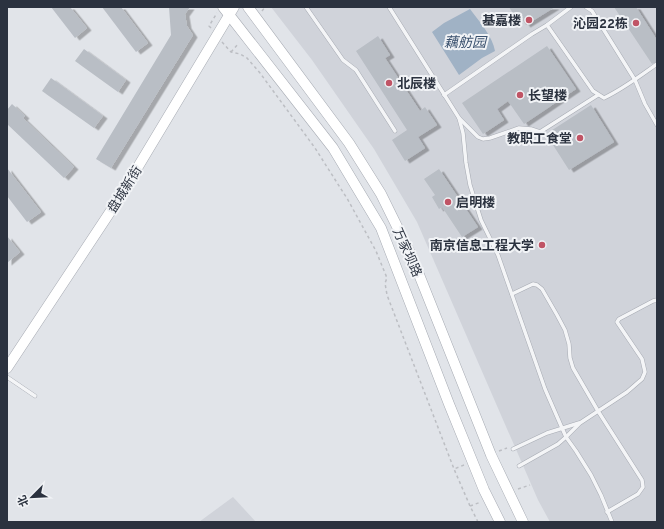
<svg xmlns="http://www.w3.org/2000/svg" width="664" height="529" viewBox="0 0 664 529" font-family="Overpass,'Noto Sans SC',sans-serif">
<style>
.built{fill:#d0d3da}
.water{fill:#a0b2c5}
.building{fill:#b9bec5;filter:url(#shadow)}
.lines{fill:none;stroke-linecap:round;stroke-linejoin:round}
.lane-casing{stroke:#a7abb3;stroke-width:4.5}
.secondary-casing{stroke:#a7abb3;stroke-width:11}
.path{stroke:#bcbec3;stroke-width:1.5;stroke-dasharray:3 3;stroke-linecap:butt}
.lane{stroke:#f4f5f7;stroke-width:3.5}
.secondary{stroke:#fff;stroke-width:10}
.poi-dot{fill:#c05465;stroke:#f1f3f6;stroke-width:1.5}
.labels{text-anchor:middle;stroke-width:4;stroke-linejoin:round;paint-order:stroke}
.poi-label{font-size:13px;font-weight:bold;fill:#2b323f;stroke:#f1f3f6;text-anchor:end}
.street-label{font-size:13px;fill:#2b323f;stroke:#f1f3f6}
.water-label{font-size:14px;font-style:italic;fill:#3a516e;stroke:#f1f3f6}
</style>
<defs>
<filter id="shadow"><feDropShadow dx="4.5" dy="2.5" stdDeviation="0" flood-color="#0004"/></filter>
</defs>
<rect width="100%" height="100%" fill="#e1e4e9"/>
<g class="built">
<polygon points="271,7 657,7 657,522 550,522 538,500 417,222 374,149 312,60"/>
<polygon points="233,497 256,522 199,522"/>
</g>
<path class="water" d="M470,9C479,21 493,37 495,51L482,58L459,75L432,32L444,23Z"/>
<g class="building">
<polygon points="51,7 70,7 87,28 75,38"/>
<polygon points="102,7 121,7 148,43 136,52"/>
<polygon points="169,7 190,7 185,14 187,26 193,35 111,168 96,159 171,35"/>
<polygon points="509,7 555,7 526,25 518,13 514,15"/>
<polygon points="614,7 636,7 657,40 657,61 652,64"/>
<polygon points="378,36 390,55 385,58 420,111 425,107 437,125 418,137 425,148 405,161 392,140 407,130 356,51"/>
<polygon points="547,46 576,89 524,124 508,101 497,109 504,120 483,134 462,103"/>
<polygon points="84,49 126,80 118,92 75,61"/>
<polygon points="51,78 103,116 94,128 42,91"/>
<polygon points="12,104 25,116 23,118 74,167 64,178 7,124 7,110"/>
<polygon points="591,105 614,142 569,170 546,134"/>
<polygon points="7,168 41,212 27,222 7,196"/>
<polygon points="439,169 478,227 462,237 442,207 439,209 432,197 435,195 424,179"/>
<polygon points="7,236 20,252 7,263"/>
</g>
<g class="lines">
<defs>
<g id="lane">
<polyline points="306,7 343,60 356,70 395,131"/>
<polyline points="389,7 459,118 478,137 483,139 490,138 519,128 531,129 540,132 598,95"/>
<polyline points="586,7 592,11 635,80 645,104 657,125"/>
<path d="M547,25L593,91L604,98C623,89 640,76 657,64"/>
<polyline points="444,95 532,34 547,25 571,7"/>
<polyline points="459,118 463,133 466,163 470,185 481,220 498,255 545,389 562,428 566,437 576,451 591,475 601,495 612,522"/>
<polyline points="512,294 533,284 537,285 542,289 557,315 565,330 569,344 570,358 573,368 598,411 642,480 643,487 638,494 607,512"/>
<polyline points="7,377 35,396"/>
<polyline points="513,449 547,433 579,423"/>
<polyline points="519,466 558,444 566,437 580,423 627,392 642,379 645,372 642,359 617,322 619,319 653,301 657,300"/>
</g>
<g id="secondary">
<polyline points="223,7 333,148 381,228 449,404 484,490 500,522"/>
<polyline points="248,7 349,143 381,194 412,257 491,455 523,522"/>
<polyline points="7,368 118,200 234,7"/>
</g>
</defs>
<use href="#lane" class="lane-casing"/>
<use href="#secondary" class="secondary-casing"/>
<g class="path">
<polyline points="262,11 265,7"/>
<polyline points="211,28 209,26 217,13"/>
<polyline points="222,42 231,52 240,54 247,58 260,73 315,148 348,200 376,251 387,278 385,283 387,295 454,469"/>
<polyline points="231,52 239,43"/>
<polyline points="499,451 507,448"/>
<polyline points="464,465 454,469 470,506"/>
<polyline points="518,489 530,485"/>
<polyline points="478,522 470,506 481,502"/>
</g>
<use href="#lane" class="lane"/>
<use href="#secondary" class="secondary"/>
</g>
<g class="poi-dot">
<circle cx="529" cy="20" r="4"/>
<circle cx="636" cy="23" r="4"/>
<circle cx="389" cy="83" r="4"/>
<circle cx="520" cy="95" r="4"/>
<circle cx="580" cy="138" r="4"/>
<circle cx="448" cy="202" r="4"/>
<circle cx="542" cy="245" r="4"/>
</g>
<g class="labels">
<g class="poi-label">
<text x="521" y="25">基嘉楼</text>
<text x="628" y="28">沁园22栋</text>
<text x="397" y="88" text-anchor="start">北辰楼</text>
<text x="528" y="100" text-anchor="start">长望楼</text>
<text x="572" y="143">教职工食堂</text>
<text x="456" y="207" text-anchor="start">启明楼</text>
<text x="534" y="250">南京信息工程大学</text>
</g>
<g class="street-label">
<text transform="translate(124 189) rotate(-58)" y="5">盘城新街</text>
<text transform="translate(408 252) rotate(66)" y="5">万家坝路</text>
</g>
<g class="water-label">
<text x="465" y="47">藕舫园</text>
</g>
</g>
<rect width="664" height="529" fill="none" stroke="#2b323f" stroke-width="16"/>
<g transform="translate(32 497) rotate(246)" stroke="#f1f3f6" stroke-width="3" paint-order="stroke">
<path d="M0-3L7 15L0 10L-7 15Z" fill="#2b323f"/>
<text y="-6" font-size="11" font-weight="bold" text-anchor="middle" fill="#2b323f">北</text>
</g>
</svg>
